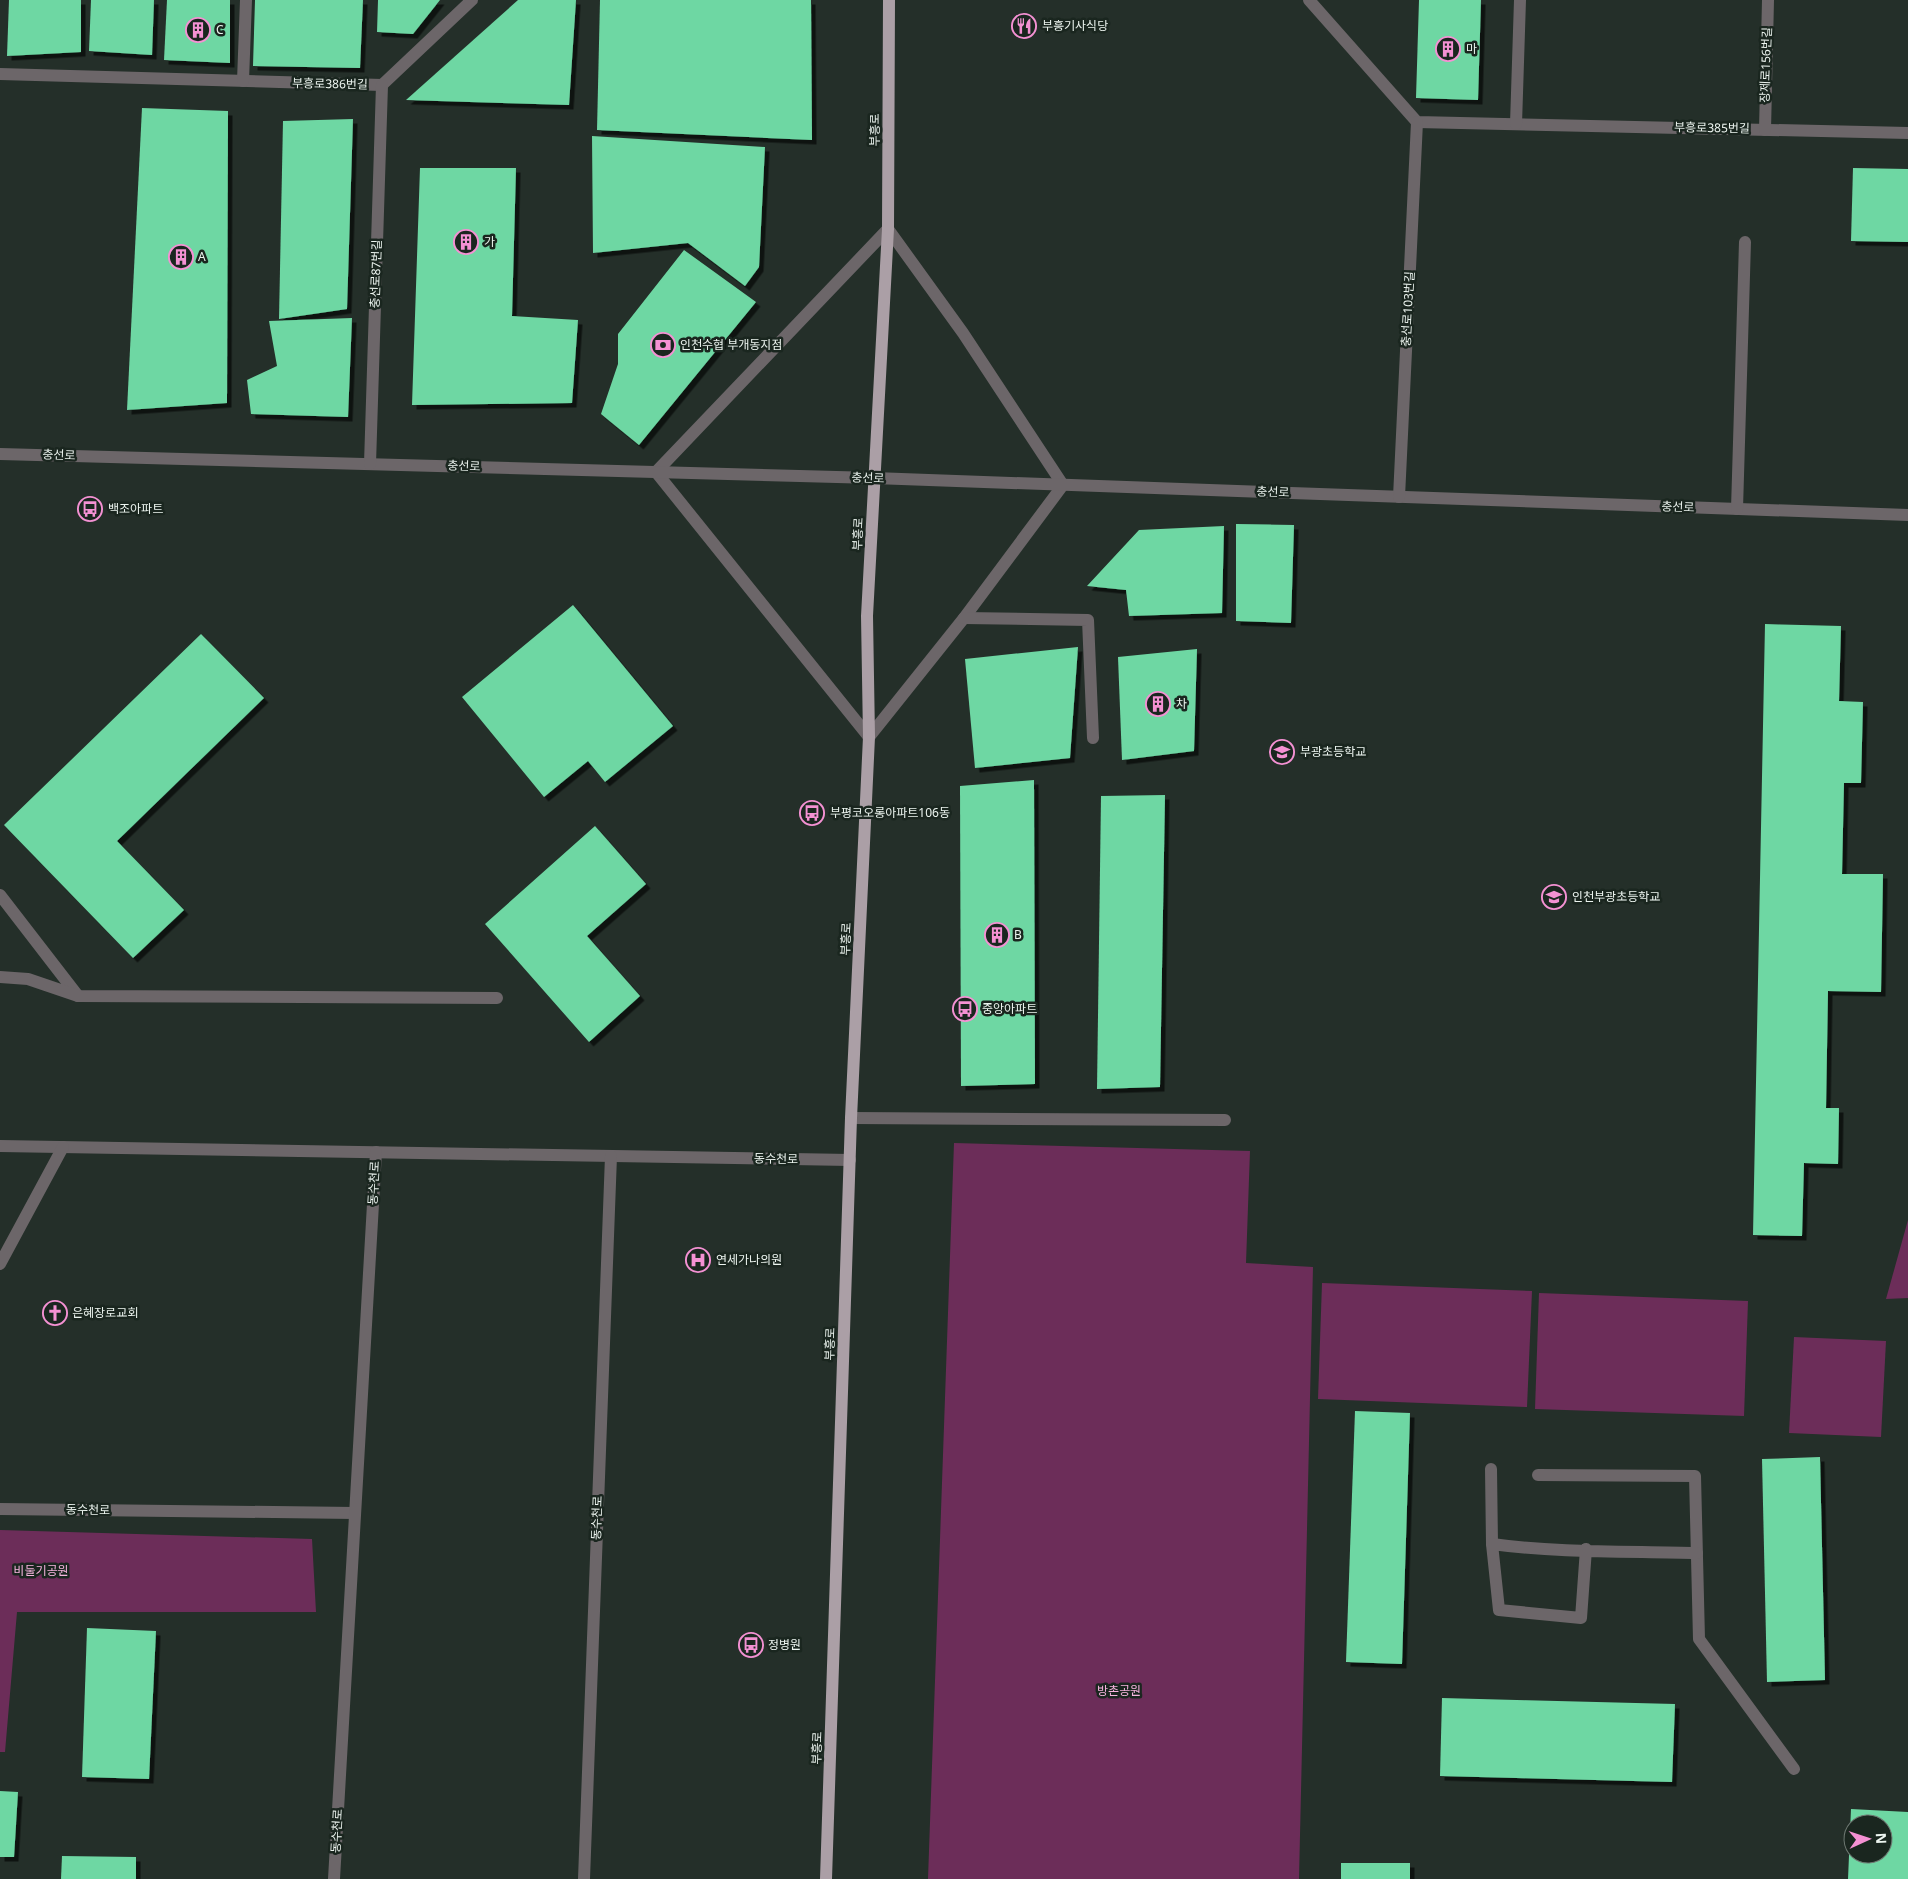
<svg xmlns="http://www.w3.org/2000/svg" width="1908" height="1879" viewBox="0 0 1908 1879" font-family="'Noto Sans','Noto Sans KR',sans-serif">
<style>
.green{fill:#6c2d59}
.building{fill:#6ed7a3;fill-rule:evenodd;filter:url(#shadow)}
.lines{fill:none;stroke-linecap:round;stroke-linejoin:round}
.minor{stroke:#6c6669;stroke-width:12}
.major{stroke:#ab9fa6;stroke-width:12}
.labels{text-anchor:middle;stroke-width:5;stroke-linejoin:round;paint-order:stroke}
.poi-label{font-size:12px;fill:#ecf4ef;stroke:#1a261f;text-anchor:start}
.street-label{font-size:12px;fill:#ecf4ef;stroke:#1a261f}
.park-label{font-size:12px;fill:#f6b4de;stroke:#1a261f}
</style>
<defs>
<filter id="shadow"><feDropShadow dx="4.5" dy="4.5" stdDeviation="0" flood-color="#0009"/></filter>
</defs>
<rect width="100%" height="100%" fill="#242f29"/>
<g class="green">
<polygon points="954,1143 1250,1151 1246,1263 1313,1267 1299,1879 928,1879"/>
<polygon points="1908,1220 1908,1298 1886,1299"/>
<polygon points="1322,1283 1532,1291 1527,1407 1318,1399"/>
<polygon points="1539,1293 1748,1301 1744,1416 1535,1409"/>
<polygon points="1794,1337 1886,1341 1881,1437 1789,1433"/>
<polygon points="0,1530 312,1539 316,1612 17,1612 5,1752 0,1752"/>
</g>
<g class="building">
<polygon points="9,0 81,0 81,52 7,56"/>
<polygon points="91,0 154,0 152,55 89,51"/>
<polygon points="167,0 230,0 230,63 164,60"/>
<polygon points="255,0 363,0 360,68 253,66"/>
<polygon points="378,0 440,0 413,34 377,32"/>
<polygon points="518,0 576,0 569,105 406,100"/>
<polygon points="600,0 811,0 812,140 597,130"/>
<polygon points="1419,0 1481,0 1478,100 1416,98"/>
<polygon points="142,108 228,111 227,403 127,410"/>
<polygon points="353,119 347,309 279,319 283,121"/>
<polygon points="592,136 765,147 759,267 745,286 688,243 593,253"/>
<polygon points="420,168 516,168 512,316 578,320 572,403 412,405"/>
<polygon points="1853,168 1908,169 1908,242 1851,241"/>
<polygon points="684,250 756,302 639,445 601,414 618,364 618,334"/>
<polygon points="352,318 348,417 251,414 247,380 277,366 269,321"/>
<polygon points="1236,524 1294,525 1291,623 1236,621"/>
<polygon points="1224,526 1222,613 1129,616 1126,590 1087,586 1139,530"/>
<polygon points="573,605 673,726 605,782 588,761 544,797 462,697"/>
<polygon points="1765,624 1841,626 1839,701 1863,702 1861,783 1844,783 1842,874 1883,874 1881,992 1828,991 1826,1108 1839,1108 1838,1164 1804,1163 1802,1236 1753,1235"/>
<polygon points="201,634 264,698 117,841 184,910 133,958 4,825"/>
<polygon points="1078,647 1070,758 975,768 965,659"/>
<polygon points="1197,649 1194,751 1122,760 1118,657"/>
<polygon points="1034,780 1035,1084 961,1086 960,786"/>
<polygon points="1165,795 1160,1087 1097,1089 1101,796"/>
<polygon points="595,826 646,884 587,936 640,996 589,1042 485,924"/>
<polygon points="1355,1411 1410,1413 1402,1664 1346,1662"/>
<polygon points="1820,1457 1825,1680 1767,1682 1762,1459"/>
<polygon points="87,1628 156,1631 149,1779 82,1777"/>
<polygon points="1442,1698 1675,1704 1672,1782 1440,1776"/>
<polygon points="0,1791 18,1792 14,1857 0,1857"/>
<path d="M1851,1809L1908,1812V1879H1848ZM1853,1824H1883V1854H1853Z"/>
<polygon points="62,1856 136,1857 136,1879 61,1879"/>
<rect x="1341" y="1863" width="69" height="16"/>
</g>
<g class="lines">
<g class="minor">
<polyline points="1309,0 1417,122 1908,133"/>
<polyline points="0,74 382,85 472,0"/>
<polyline points="243,81 246,0"/>
<polyline points="1516,124 1520,0"/>
<polyline points="1765,130 1768,0"/>
<polygon points="888,229 963,333 1063,485 964,618 869,737 656,472"/>
<polyline points="0,454 874,478 1908,515"/>
<polyline points="370,464 382,85"/>
<polyline points="1399,497 1417,122"/>
<polyline points="1737,509 1745,242"/>
<polyline points="964,618 1088,620 1093,738"/>
<polyline points="0,895 78,996"/>
<polyline points="0,977 28,979 78,996 497,998"/>
<polyline points="851,1118 1225,1120"/>
<polyline points="0,1146 850,1160"/>
<polyline points="0,1264 63,1147"/>
<polyline points="1491,1469 1492,1544"/>
<polyline points="1538,1475 1695,1476 1699,1639 1794,1769"/>
<polyline points="0,1509 355,1513"/>
<path d="M1586,1549L1581,1618L1499,1610L1492,1544C1558,1553 1630,1551 1697,1553"/>
<polyline points="334,1879 376,1152"/>
<polyline points="584,1879 611,1156"/>
</g>
<polyline class="major" points="826,1879 851,1118 869,737 867,616 888,229 889,0"/>
</g>
<defs>
<symbol id="restaurant-ring" viewBox="-11 -11 22 22"><circle r="9.5" fill="#1a261f" stroke="#f491d3" stroke-width="1.5"/><path d="M-5-6h1v4h1v-4h1v4h1v-4h1v5L-1.5 .5V6h-2V.5L-5-1ZM5-6V6H3V1.5H1.5Q1.5-4 5-6Z" fill="#f491d3"/></symbol>
<symbol id="building-ring" viewBox="-11 -11 22 22"><circle r="9.5" fill="#1a261f" stroke="#f491d3" stroke-width="1.5"/><path d="M-4-6H4V6H1V3H-1V6H-4ZM-2.5-4.3h1.7v1.8h-1.7ZM.8-4.3h1.7v1.8H.8ZM-2.5-1h1.7V.8h-1.7ZM.8-1h1.7V.8H.8Z" fill="#f491d3"/></symbol>
<symbol id="bank-ring" viewBox="-11 -11 22 22"><circle r="9.5" fill="#1a261f" stroke="#f491d3" stroke-width="1.5"/><path d="M-6-4H6V4H-6ZM0-2.3a2.3 2.3 0 1 0 0 4.6a2.3 2.3 0 1 0 0-4.6Z" fill="#f491d3"/></symbol>
<symbol id="bus-ring" viewBox="-11 -11 22 22"><circle r="9.5" fill="#1a261f" stroke="#f491d3" stroke-width="1.5"/><path d="M-5-6H5V4H4V6H2V4H-2V6H-4V4H-5ZM-3.5-4V0h7V-4ZM-3.5 1.2v1.5H-2V1.2ZM2 1.2v1.5H3.5V1.2Z" fill="#f491d3"/></symbol>
<symbol id="school-ring" viewBox="-11 -11 22 22"><circle r="9.5" fill="#1a261f" stroke="#f491d3" stroke-width="1.5"/><path d="M0-5L7-2L0 1L-7-2ZM-4 1L0 2.5L4 1V4Q0 6-4 4Z" fill="#f491d3"/></symbol>
<symbol id="hospital-ring" viewBox="-11 -11 22 22"><circle r="9.5" fill="#1a261f" stroke="#f491d3" stroke-width="1.5"/><path d="M-5-5h3v3.5h4V-5h3V5h-3V1.5h-4V5h-3Z" fill="#f491d3"/></symbol>
<symbol id="church-ring" viewBox="-11 -11 22 22"><circle r="9.5" fill="#1a261f" stroke="#f491d3" stroke-width="1.5"/><path d="M-1.2-6h2.4v3.5h3.3v2.4h-3.3V6h-2.4V-.1h-3.3v-2.4h3.3Z" fill="#f491d3"/></symbol>
</defs>
<g fill-rule="evenodd">
<use href="#restaurant-ring" x="1010" y="12" width="28" height="28"/>
<use href="#building-ring" x="184" y="16" width="28" height="28"/>
<use href="#building-ring" x="1434" y="35" width="28" height="28"/>
<use href="#building-ring" x="452" y="228" width="28" height="28"/>
<use href="#building-ring" x="167" y="243" width="28" height="28"/>
<use href="#bank-ring" x="649" y="331" width="28" height="28"/>
<use href="#bus-ring" x="76" y="495" width="28" height="28"/>
<use href="#building-ring" x="1144" y="690" width="28" height="28"/>
<use href="#school-ring" x="1268" y="738" width="28" height="28"/>
<use href="#bus-ring" x="798" y="799" width="28" height="28"/>
<use href="#school-ring" x="1540" y="883" width="28" height="28"/>
<use href="#building-ring" x="983" y="921" width="28" height="28"/>
<use href="#bus-ring" x="951" y="995" width="28" height="28"/>
<use href="#hospital-ring" x="684" y="1246" width="28" height="28"/>
<use href="#church-ring" x="41" y="1299" width="28" height="28"/>
<use href="#bus-ring" x="737" y="1631" width="28" height="28"/>
</g>
<g class="labels">
<g class="poi-label">
<text x="1042" y="30">부흥기사식당</text>
<text x="216" y="34">C</text>
<text x="1466" y="53">마</text>
<text x="484" y="246">가</text>
<text x="198" y="261">A</text>
<text x="680" y="349">인천수협 부개동지점</text>
<text x="108" y="513">백조아파트</text>
<text x="1176" y="708">차</text>
<text x="1300" y="756">부광초등학교</text>
<text x="830" y="817">부평코오롱아파트106동</text>
<text x="1572" y="901">인천부광초등학교</text>
<text x="1014" y="939">B</text>
<text x="982" y="1013">중앙아파트</text>
<text x="716" y="1264">연세가나의원</text>
<text x="72" y="1317">은혜장로교회</text>
<text x="768" y="1649">정병원</text>
</g>
<g class="street-label">
<text transform="translate(1766 65) rotate(-88)" y="4">장제로156번길</text>
<text transform="translate(330 84) rotate(1)" y="4">부흥로386번길</text>
<text transform="translate(1712 128) rotate(1)" y="4">부흥로385번길</text>
<text transform="translate(875 130) rotate(-90)" y="4">부흥로</text>
<text transform="translate(376 274) rotate(-88)" y="4">충선로87번길</text>
<text transform="translate(1408 309) rotate(-87)" y="4">충선로103번길</text>
<text transform="translate(59 455) rotate(2)" y="4">충선로</text>
<text transform="translate(464 466) rotate(2)" y="4">충선로</text>
<text transform="translate(868 478) rotate(2)" y="4">충선로</text>
<text transform="translate(1273 492) rotate(2)" y="4">충선로</text>
<text transform="translate(1678 507) rotate(2)" y="4">충선로</text>
<text transform="translate(858 534) rotate(-87)" y="4">부흥로</text>
<text transform="translate(846 939) rotate(-87)" y="4">부흥로</text>
<text transform="translate(776 1159) rotate(1)" y="4">동수천로</text>
<text transform="translate(374 1183) rotate(-87)" y="4">동수천로</text>
<text transform="translate(830 1344) rotate(-88)" y="4">부흥로</text>
<text transform="translate(88 1510) rotate(1)" y="4">동수천로</text>
<text transform="translate(597 1518) rotate(-88)" y="4">동수천로</text>
<text transform="translate(817 1748) rotate(-88)" y="4">부흥로</text>
<text transform="translate(337 1831) rotate(-87)" y="4">동수천로</text>
</g>
<g class="park-label">
<text x="41" y="1575">비둘기공원</text>
<text x="1119" y="1695">방촌공원</text>
</g>
</g>
<g transform="translate(1868 1839) rotate(87)"><circle r="24" fill="#1a261f" stroke="#6e7872"/>
<path d="M0-4L9 19L0 12L-9 19Z" fill="#f491d3"/>
<text y="-8" font-size="14" font-weight="bold" text-anchor="middle" fill="#ecf4ef">N</text>
</g>
</svg>
